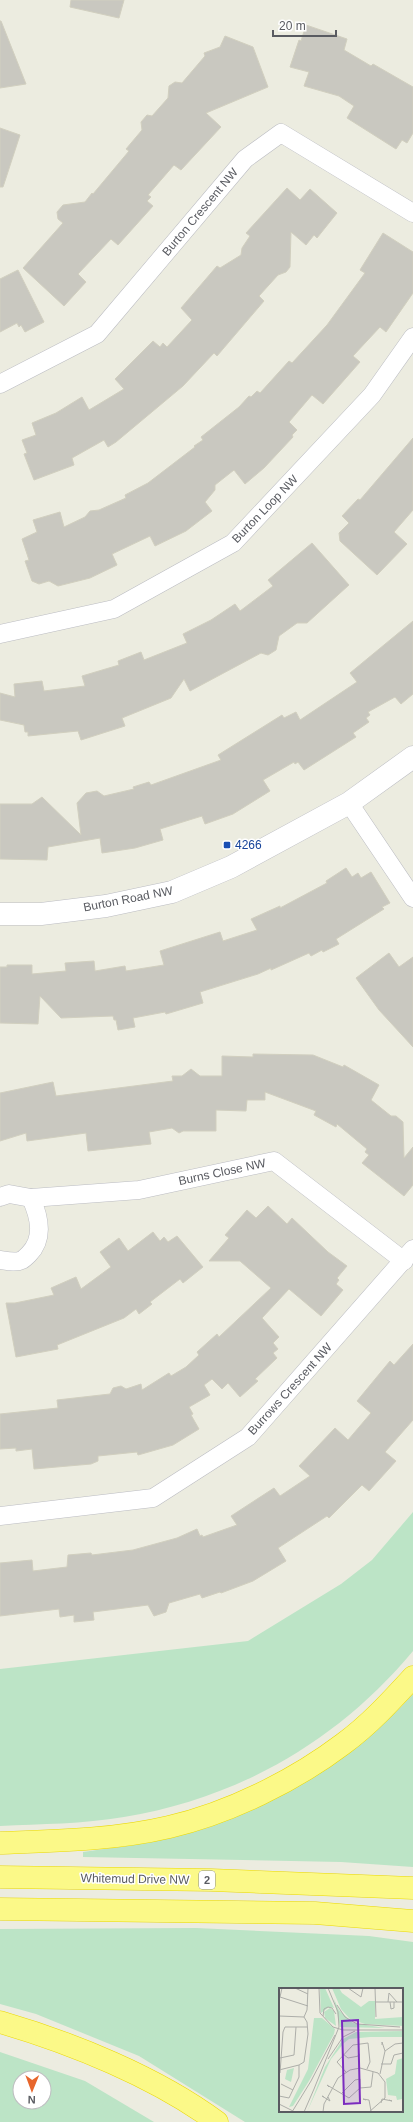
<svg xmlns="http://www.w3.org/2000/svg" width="413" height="2122" viewBox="0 0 413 2122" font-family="Arial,sans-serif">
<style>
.green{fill:#bce4c6;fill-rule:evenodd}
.building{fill:#c9c8c0;stroke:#d1cfbf}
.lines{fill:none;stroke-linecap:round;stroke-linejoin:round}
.minor-casing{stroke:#bbbcc2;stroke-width:19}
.tertiary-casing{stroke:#bbbcc2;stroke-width:23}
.motorway-casing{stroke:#ead803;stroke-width:23}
.minor{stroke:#fff;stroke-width:18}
.tertiary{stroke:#fff;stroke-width:22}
.motorway{stroke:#fbf988;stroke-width:22}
.transit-dot{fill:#1a4fb4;stroke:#fff;stroke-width:1.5}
.labels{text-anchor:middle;stroke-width:3;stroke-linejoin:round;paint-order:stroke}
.shield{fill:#fff;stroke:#8b8c90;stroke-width:1}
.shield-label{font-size:11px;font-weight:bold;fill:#595b61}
.street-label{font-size:12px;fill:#595b61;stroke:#fff}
.transit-label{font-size:12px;fill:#164399;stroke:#fff;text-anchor:start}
.inset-road{fill:none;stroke:#adaea9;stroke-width:1}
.view{fill:#7b2cbf;fill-opacity:0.15;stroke:#7b2cbf;stroke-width:2}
.inset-edge{fill:none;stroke:#595b61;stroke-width:2}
</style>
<rect width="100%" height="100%" fill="#ecece0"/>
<g class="green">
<path d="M413,1512V1651C338,1741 239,1798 124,1817C83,1824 41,1824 0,1826V1669L248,1641L341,1584L372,1560Z"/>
<path d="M413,1694V1867L341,1862L83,1857V1852C111,1848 139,1845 166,1838C260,1815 348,1766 413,1694Z"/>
<path d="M196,1928L369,1936L413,1942V2122H245L139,2056L36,2014L0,2004V1929ZM280,1989H402V2111H280Z"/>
<path d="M0,2052L85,2081L154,2122H0ZM20,2078H44V2102H20Z"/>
</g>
<g class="building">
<polygon points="71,0 124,0 119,18 70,7"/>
<polygon points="0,21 1,21 26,84 0,88"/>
<polygon points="306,25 347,39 344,50 371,66 373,64 413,87 413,133 407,143 402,140 396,149 347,118 354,106 339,96 304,86 309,72 290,67 299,40 301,41"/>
<polygon points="225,36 253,47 268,87 206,113 221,127 181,170 174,165 148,195 151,197 147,201 153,206 118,245 111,239 78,274 86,282 64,306 23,268 63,223 58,219 57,212 63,205 85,202 92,193 93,194 129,151 126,149 142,130 141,122 147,115 152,116 168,98 169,86 175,82 182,83 205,56 204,53 220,47"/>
<polygon points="0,128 20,135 3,187 0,187"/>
<polygon points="287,188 300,200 310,189 337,213 317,238 314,235 306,245 291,232 290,267 286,272 278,275 259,296 264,301 217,356 214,353 183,386 116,442 108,447 104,440 72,458 74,465 34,480 24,454 27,453 22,440 36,435 32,423 56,413 82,397 89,410 124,389 115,379 153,341 160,347 163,343 167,347 192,320 181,308 217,266 220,268 241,255 242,248 250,236 246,233"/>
<polygon points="383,233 413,252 413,293 386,332 380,327 353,356 360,362 323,404 312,395 289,422 297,430 292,435 293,437 264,468 245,484 234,470 215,485 215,490 205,502 212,511 186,531 155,546 150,536 112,554 117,565 90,578 58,586 49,581 39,584 32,581 25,561 29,560 22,539 37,532 33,520 60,512 64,527 85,517 90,511 99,510 126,498 125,495 148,483 195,447 194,446 203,440 201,437 239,407 249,396 251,397 257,391 260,393 289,361 292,363 327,325 365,273 360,270"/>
<polygon points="18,270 44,322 25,332 21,325 19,327 17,323 0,332 0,279"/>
<polygon points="413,438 413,510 394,532 407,544 377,575 340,541 339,533 349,523 342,516 358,499 360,500"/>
<polygon points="312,543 349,585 307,623 297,623 279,636 276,650 268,655 261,653 190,691 184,679 171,698 122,718 125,726 81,740 78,731 28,736 28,732 25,732 24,725 0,720 0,693 15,697 14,684 42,681 44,691 85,686 82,676 119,665 118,661 141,652 144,660 187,643 183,634 211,620 235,604 240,611 273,586 268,580"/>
<polygon points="413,621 413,694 401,704 395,697 368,712 370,715 366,718 369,722 353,733 356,737 304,770 298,762 295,764 294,762 263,780 270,791 233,814 205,824 202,816 160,829 163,840 135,848 102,853 100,838 48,847 47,860 0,859 0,804 32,804 42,797 81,835 77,803 86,793 97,791 104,796 134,789 133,787 149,782 151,785 221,760 218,755 282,715 284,718 296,712 300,720 357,682 350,673"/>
<polygon points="346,868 352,877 358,873 361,878 371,872 390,903 382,907 384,909 336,939 339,944 323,952 322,950 311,956 309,953 271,970 271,968 258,974 200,992 203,1003 166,1014 165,1012 133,1018 135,1027 118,1030 116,1020 114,1020 113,1016 61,1018 40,996 38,1024 0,1023 0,967 7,967 7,965 32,965 32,974 66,971 65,963 94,961 95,971 125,966 126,971 164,965 160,951 220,932 223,941 257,930 251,919 280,906 280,908 327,883 326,881"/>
<polygon points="389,953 399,967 413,957 413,1047 379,1010 356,978"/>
<polygon points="253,1054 313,1055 343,1067 344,1065 379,1085 371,1100 391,1116 396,1116 403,1122 404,1158 413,1147 413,1185 404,1196 362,1163 369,1155 365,1152 367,1149 337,1124 336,1127 314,1115 316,1111 265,1092 265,1100 247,1100 246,1111 216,1110 216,1131 183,1131 179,1133 172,1128 149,1132 151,1144 88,1151 86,1133 27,1141 26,1133 0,1141 0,1093 53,1082 56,1096 173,1081 172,1076 182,1076 191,1069 200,1076 222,1076 222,1056 253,1057"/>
<polygon points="268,1206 287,1224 292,1218 328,1252 347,1266 337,1278 339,1280 336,1284 343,1290 321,1316 289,1289 262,1318 279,1337 273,1343 278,1349 273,1353 277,1358 255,1379 258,1381 240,1397 228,1383 222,1389 212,1379 204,1385 210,1395 189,1407 193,1414 191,1415 199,1429 173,1445 138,1455 137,1452 98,1456 98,1461 91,1464 34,1469 32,1449 16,1451 16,1448 0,1449 0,1414 58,1408 57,1400 110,1394 113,1388 121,1386 126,1389 141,1384 142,1390 169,1373 171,1376 186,1367 199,1355 197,1352 217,1334 219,1337 271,1288 240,1261 209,1261 229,1238 225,1235 247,1210 256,1218"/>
<polygon points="153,1232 160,1241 164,1237 168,1242 177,1236 203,1267 183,1283 180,1279 150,1302 152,1304 139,1314 136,1309 124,1318 57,1345 58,1349 16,1357 6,1303 15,1303 54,1295 51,1288 76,1277 81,1289 111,1267 100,1252 119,1238 128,1251"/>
<polygon points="413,1344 413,1420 385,1452 396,1461 369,1491 362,1485 329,1518 327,1516 278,1548 286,1561 253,1581 221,1593 220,1592 202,1598 200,1594 169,1603 166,1612 154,1616 148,1605 93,1612 94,1620 74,1622 74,1615 60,1617 59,1609 0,1616 0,1563 32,1560 33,1571 67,1567 68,1555 91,1553 92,1555 133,1550 177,1538 197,1529 200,1536 202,1535 203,1537 237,1525 231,1516 274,1488 280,1496 310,1476 299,1466 335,1428 348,1440 371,1413 357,1401 390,1361 394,1365"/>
</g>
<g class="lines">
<defs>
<g id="minor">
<polyline points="0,384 97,334 245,159 281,133 413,213"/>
<polyline points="0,634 114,609 233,543 372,395 413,337"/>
<polyline points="349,803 413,898"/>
<polyline points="0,1197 9,1194 31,1198 139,1190 274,1161 404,1261"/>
<path d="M0,1260C7,1261 16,1263 22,1260C24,1259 27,1256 29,1254C45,1238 39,1216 31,1198"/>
<polyline points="0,1516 153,1498 248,1437 413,1249"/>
</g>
<polyline id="tertiary" points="0,914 41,914 106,906 172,892 231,867 349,803 413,757"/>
<g id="motorway">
<path d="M0,1843C56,1841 114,1840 169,1827C229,1813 294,1781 343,1744C369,1725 391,1701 413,1677"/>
<polyline points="0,1877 211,1880 413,1888"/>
<polyline points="0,1909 315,1913 413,1921"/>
<path d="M0,2022C72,2043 156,2077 217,2122"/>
</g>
</defs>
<use href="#minor" class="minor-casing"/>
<use href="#tertiary" class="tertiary-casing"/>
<use href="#motorway" class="motorway-casing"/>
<use href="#minor" class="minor"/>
<use href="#tertiary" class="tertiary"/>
<use href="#motorway" class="motorway"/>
</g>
<rect class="transit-dot" x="223" y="841" width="8" height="8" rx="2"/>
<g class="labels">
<rect class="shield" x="199" y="1871" width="16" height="18" rx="3"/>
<g class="shield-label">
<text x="207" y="1884">2</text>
</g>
<g class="street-label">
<text transform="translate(200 212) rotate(-50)" y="4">Burton Crescent NW</text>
<text transform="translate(265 509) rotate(-46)" y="4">Burton Loop NW</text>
<text transform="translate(128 899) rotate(-11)" y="4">Burton Road NW</text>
<text transform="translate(222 1172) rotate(-12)" y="4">Burns Close NW</text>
<text transform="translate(290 1389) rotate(-48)" y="4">Burrows Crescent NW</text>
<text transform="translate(135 1879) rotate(1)" y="4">Whitemud Drive NW</text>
</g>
<g class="transit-label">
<text x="235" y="849">4266</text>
</g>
</g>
<g transform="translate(279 1988)">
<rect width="124" height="124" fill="#ecece0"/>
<path d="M41,0H46L55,20L50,19L42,25ZM53,0H60L63,5L82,19L90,13H96V31L124,29V38L86,36L71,31L62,21ZM55,11L60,22L74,35L106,40L61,39ZM51,20L55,23L57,38L46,30L45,24ZM35,30H43L56,41L55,46L30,93L14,118L10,119L29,81ZM124,43V49H91L70,51L65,55L52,71L28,124L46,79L64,51L77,44ZM124,70L123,111L118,112L117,108L109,107L107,91L116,86L118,72ZM15,80L12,94L6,91L8,82Z" fill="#bce4c6"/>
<path class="inset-road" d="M3,0L1,9L29,18M16,0L29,6M40,0L41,25L54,39L64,42H124M69,0L82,9L84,0M96,0L97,29M97,14H124M109,14L110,5L118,14M111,14L112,21L115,20V14M58,17L66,29L78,36L121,39M0,28L25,29M44,28L45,21L49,19L53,20L57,26M25,29L28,22L29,0M103,57V54L106,63M64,66L69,70L80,68V66L79,68M1,70L15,67L17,39M49,71L64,49L76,43M102,76H112L115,67L124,65M0,82L20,77L25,74L29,46L28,34L25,29M67,84L58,74L74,57L89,55L91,74L88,81M1,85L4,44L6,39H28M101,86L106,63L116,56L124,55M32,93L56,47M2,96L14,102M50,99L48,97L70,110L81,100L92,99L94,84M35,101L60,39L59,24L49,0M62,106L76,92L81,91V100M0,108L10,110L20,89V77M45,109L43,108L51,113L49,109M87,112L84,111L90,112L92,123M102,115L103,111L113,113L110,112M0,116L14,123M13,124L32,93M25,124L35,101M44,124L45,116L59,90L71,82L81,80L99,85L106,94V110L90,124"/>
<path class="view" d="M79,32L81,115L65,116L63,33Z"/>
<rect width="124" height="124" class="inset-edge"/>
</g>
<g transform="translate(32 2090) rotate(181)"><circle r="19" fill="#ffffff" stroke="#bdbdc0"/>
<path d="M0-3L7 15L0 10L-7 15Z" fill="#e7662c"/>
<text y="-6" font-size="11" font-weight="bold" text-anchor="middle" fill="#595b61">N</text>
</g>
<path d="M273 30v6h63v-6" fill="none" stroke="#595b61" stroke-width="2"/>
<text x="279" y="30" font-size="12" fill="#595b61" stroke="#ffffff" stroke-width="3" paint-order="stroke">20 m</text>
</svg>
